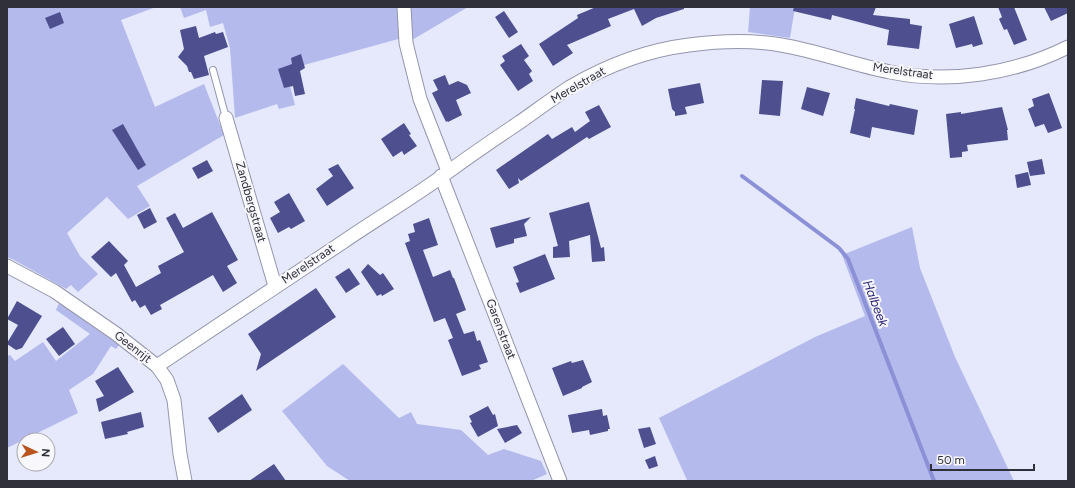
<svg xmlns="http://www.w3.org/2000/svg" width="1075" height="488" viewBox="0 0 1075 488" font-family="Figtree,sans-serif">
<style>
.green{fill:#b4baeb}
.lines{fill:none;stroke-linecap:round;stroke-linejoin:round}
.stream{stroke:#8c91d7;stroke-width:4}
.building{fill:#4d4f8f}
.service-casing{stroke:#9396ac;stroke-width:8}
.minor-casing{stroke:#9396ac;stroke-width:15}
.service{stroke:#fff;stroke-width:6}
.minor{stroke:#fff;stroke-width:13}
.labels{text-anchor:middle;stroke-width:4;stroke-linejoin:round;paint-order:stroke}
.street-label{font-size:12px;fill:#2f3039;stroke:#f7f7fc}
.water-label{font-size:13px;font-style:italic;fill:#2f2a7b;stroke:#f7f7fc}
</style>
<rect width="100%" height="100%" fill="#e6e9fc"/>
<g class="green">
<polygon points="7,7 156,7 121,20 155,107 204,84 224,135 137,186 150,206 128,219 107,197 67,233 80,256 98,274 78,292 71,285 66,289 14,260 7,257"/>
<polygon points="180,7 398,7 402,38 286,70 295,105 279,109 277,104 235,118 230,48 223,23 210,27 206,10 184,18"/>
<polygon points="407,7 468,7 412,40"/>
<polygon points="750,7 795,7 790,38 748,32"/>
<polygon points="912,227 920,268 955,357 1014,481 686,481 687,480 659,418 815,337 865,316 842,255"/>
<polygon points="59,303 119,345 116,349 111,346 93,374 69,390 78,413 7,448 7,356 10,355 15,361 43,342 56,361 90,334 56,310"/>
<polygon points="343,364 399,418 411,412 417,424 461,430 488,455 504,449 541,461 547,474 531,481 350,481 327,466 282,411"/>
</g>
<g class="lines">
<polyline class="stream" points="742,176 839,248 848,259 934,481"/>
</g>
<g class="building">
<polygon points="596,7 684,7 684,9 656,18 642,26 634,9 608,19 611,26 567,45 573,53 553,66 539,44 578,18 577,15"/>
<polygon points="794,7 876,7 873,15 910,19 910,24 922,26 919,49 887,45 889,30 832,15 831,20 793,11"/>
<polygon points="998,7 1014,7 1027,40 1014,45 1007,29 1004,30 999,19 1002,17"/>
<polygon points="1044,7 1068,7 1068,13 1051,21"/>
<polygon points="504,11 518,32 509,38 495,17"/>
<polygon points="60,12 64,23 50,29 45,18"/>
<polygon points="974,16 983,44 973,47 972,44 956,48 949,24"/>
<polygon points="196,26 199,38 215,32 216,34 223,32 228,47 204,56 209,75 194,79 191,72 189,72 187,66 178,57 184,49 180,30"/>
<polygon points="521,44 529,56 524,60 532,71 529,74 533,81 518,91 500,65 505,61 502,56"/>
<polygon points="301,54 305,68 300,71 305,94 295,96 293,86 284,88 278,69 292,64 291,58"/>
<polygon points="445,75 449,85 458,81 467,85 471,93 456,100 462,115 448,122 447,121 446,122 432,93 438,90 433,80"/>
<polygon points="762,80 783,81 780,116 759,114"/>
<polygon points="700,83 704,103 685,107 687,114 675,116 675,112 672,109 668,89"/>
<polygon points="807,87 830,93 823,116 801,109"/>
<polygon points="1049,93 1062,128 1048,133 1044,124 1035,127 1028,109 1034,106 1032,99"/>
<polygon points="856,98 889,106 890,104 918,110 914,135 872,127 870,138 850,133 855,109 854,109"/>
<polygon points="599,105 611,127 589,139 587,137 521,181 518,178 519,183 509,189 496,170 548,134 552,139 572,127 575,132 590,121 585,112"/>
<polygon points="1002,107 1008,130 1007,130 1008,140 967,145 968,151 962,152 962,157 950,158 946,114 961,112 961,114"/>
<polygon points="404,123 411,134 409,135 417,146 404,155 402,151 393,157 381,139"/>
<polygon points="123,124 146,165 138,170 112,130"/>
<polygon points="1042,159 1045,174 1030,176 1027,162"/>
<polygon points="207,160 213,171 198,179 192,168"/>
<polygon points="338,164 354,188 327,206 316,189 333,176 328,169"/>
<polygon points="1028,172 1031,185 1017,188 1015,175"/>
<polygon points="289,193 305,221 291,229 289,227 278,233 270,218 280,212 274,202"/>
<polygon points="589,202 601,248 604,247 605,261 592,262 590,235 569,241 570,257 553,258 553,247 558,246 549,213"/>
<polygon points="150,208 157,222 144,229 137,215"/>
<polygon points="212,212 238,260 227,266 237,283 223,292 213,275 160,305 162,309 151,315 145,305 140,308 135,300 132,302 116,273 111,277 91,257 109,241 128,261 124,265 136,287 161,273 158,266 184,252 166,218 175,213 183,228"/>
<polygon points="531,217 524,224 527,236 514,239 514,243 496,248 490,228"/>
<polygon points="429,218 438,245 423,250 433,277 450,270 453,278 454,278 466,310 456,314 464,334 474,331 477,341 480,340 488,362 479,365 481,369 462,376 448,340 453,338 445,318 434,322 405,243 410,241 408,234 415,232 413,224"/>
<polygon points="545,254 555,279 520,293 516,283 519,282 513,267"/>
<polygon points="368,264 380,275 383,273 394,289 382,296 381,294 377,296 361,272"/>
<polygon points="349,268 360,284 346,293 335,277"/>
<polygon points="316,288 336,317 256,371 261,354 248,334"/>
<polygon points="17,301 42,316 22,348 16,350 7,344 7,343 18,325 7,319"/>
<polygon points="63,327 75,344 59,356 46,339"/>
<polygon points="583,360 592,382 582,387 582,388 563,396 552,368 571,361 572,363"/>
<polygon points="118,367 134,392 99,412 96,399 104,396 95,381"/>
<polygon points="242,394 252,410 218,433 208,418"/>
<polygon points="488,406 493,415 495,414 498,426 478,437 470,423 472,422 469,416"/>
<polygon points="602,409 603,416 607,415 610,429 608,429 608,431 590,435 589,430 572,433 568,415"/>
<polygon points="141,412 144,427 127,432 128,434 105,439 101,422"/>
<polygon points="517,425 522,433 505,443 497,429"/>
<polygon points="650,427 656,444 644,448 638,429"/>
<polygon points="655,456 658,466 649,469 645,460"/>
<polygon points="274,464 286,481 249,481"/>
</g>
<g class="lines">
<defs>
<polyline id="service" points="213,70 226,118"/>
<g id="minor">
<polyline points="404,7 406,43 420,99 448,171"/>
<polyline points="226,118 275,286"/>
<polyline points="441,176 560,481"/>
<polyline points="7,266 54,291 115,333 157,366 167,380 174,400 180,454 185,481"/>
<path d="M157,366C219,324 281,283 343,242C375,220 409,200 441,177C467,158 493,140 520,122C537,110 553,98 570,87C606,66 648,50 689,45C719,41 752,40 781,45C818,51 853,65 890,72C949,84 1014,74 1068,47"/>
</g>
</defs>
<use href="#service" class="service-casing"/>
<use href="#minor" class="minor-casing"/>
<use href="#service" class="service"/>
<use href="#minor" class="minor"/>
</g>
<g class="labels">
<g class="street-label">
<text transform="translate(903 71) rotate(8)" y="4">Merelstraat</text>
<text transform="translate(578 85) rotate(-30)" y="4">Merelstraat</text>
<text transform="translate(251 202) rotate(74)" y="4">Zandbergstraat</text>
<text transform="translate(308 264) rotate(-34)" y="4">Merelstraat</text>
<text transform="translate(501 329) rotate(69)" y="4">Garenstraat</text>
<text transform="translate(133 347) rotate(38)" y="4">Geenrijt</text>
</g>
<g class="water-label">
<text transform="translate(876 303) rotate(69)" y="5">Halbeek</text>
</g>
</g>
<rect width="1075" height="488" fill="none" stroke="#2f3039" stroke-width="16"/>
<g transform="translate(36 452) rotate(94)"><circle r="19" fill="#f7f7fc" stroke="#a7a7ae"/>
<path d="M0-3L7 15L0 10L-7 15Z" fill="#b9561f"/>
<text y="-6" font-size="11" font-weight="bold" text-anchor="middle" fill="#2f3039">N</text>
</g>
<path d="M931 464v6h103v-6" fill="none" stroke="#2f3039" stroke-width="2"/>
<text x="937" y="464" font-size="12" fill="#2f3039" stroke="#f7f7fc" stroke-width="3" paint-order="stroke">50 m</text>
</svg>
